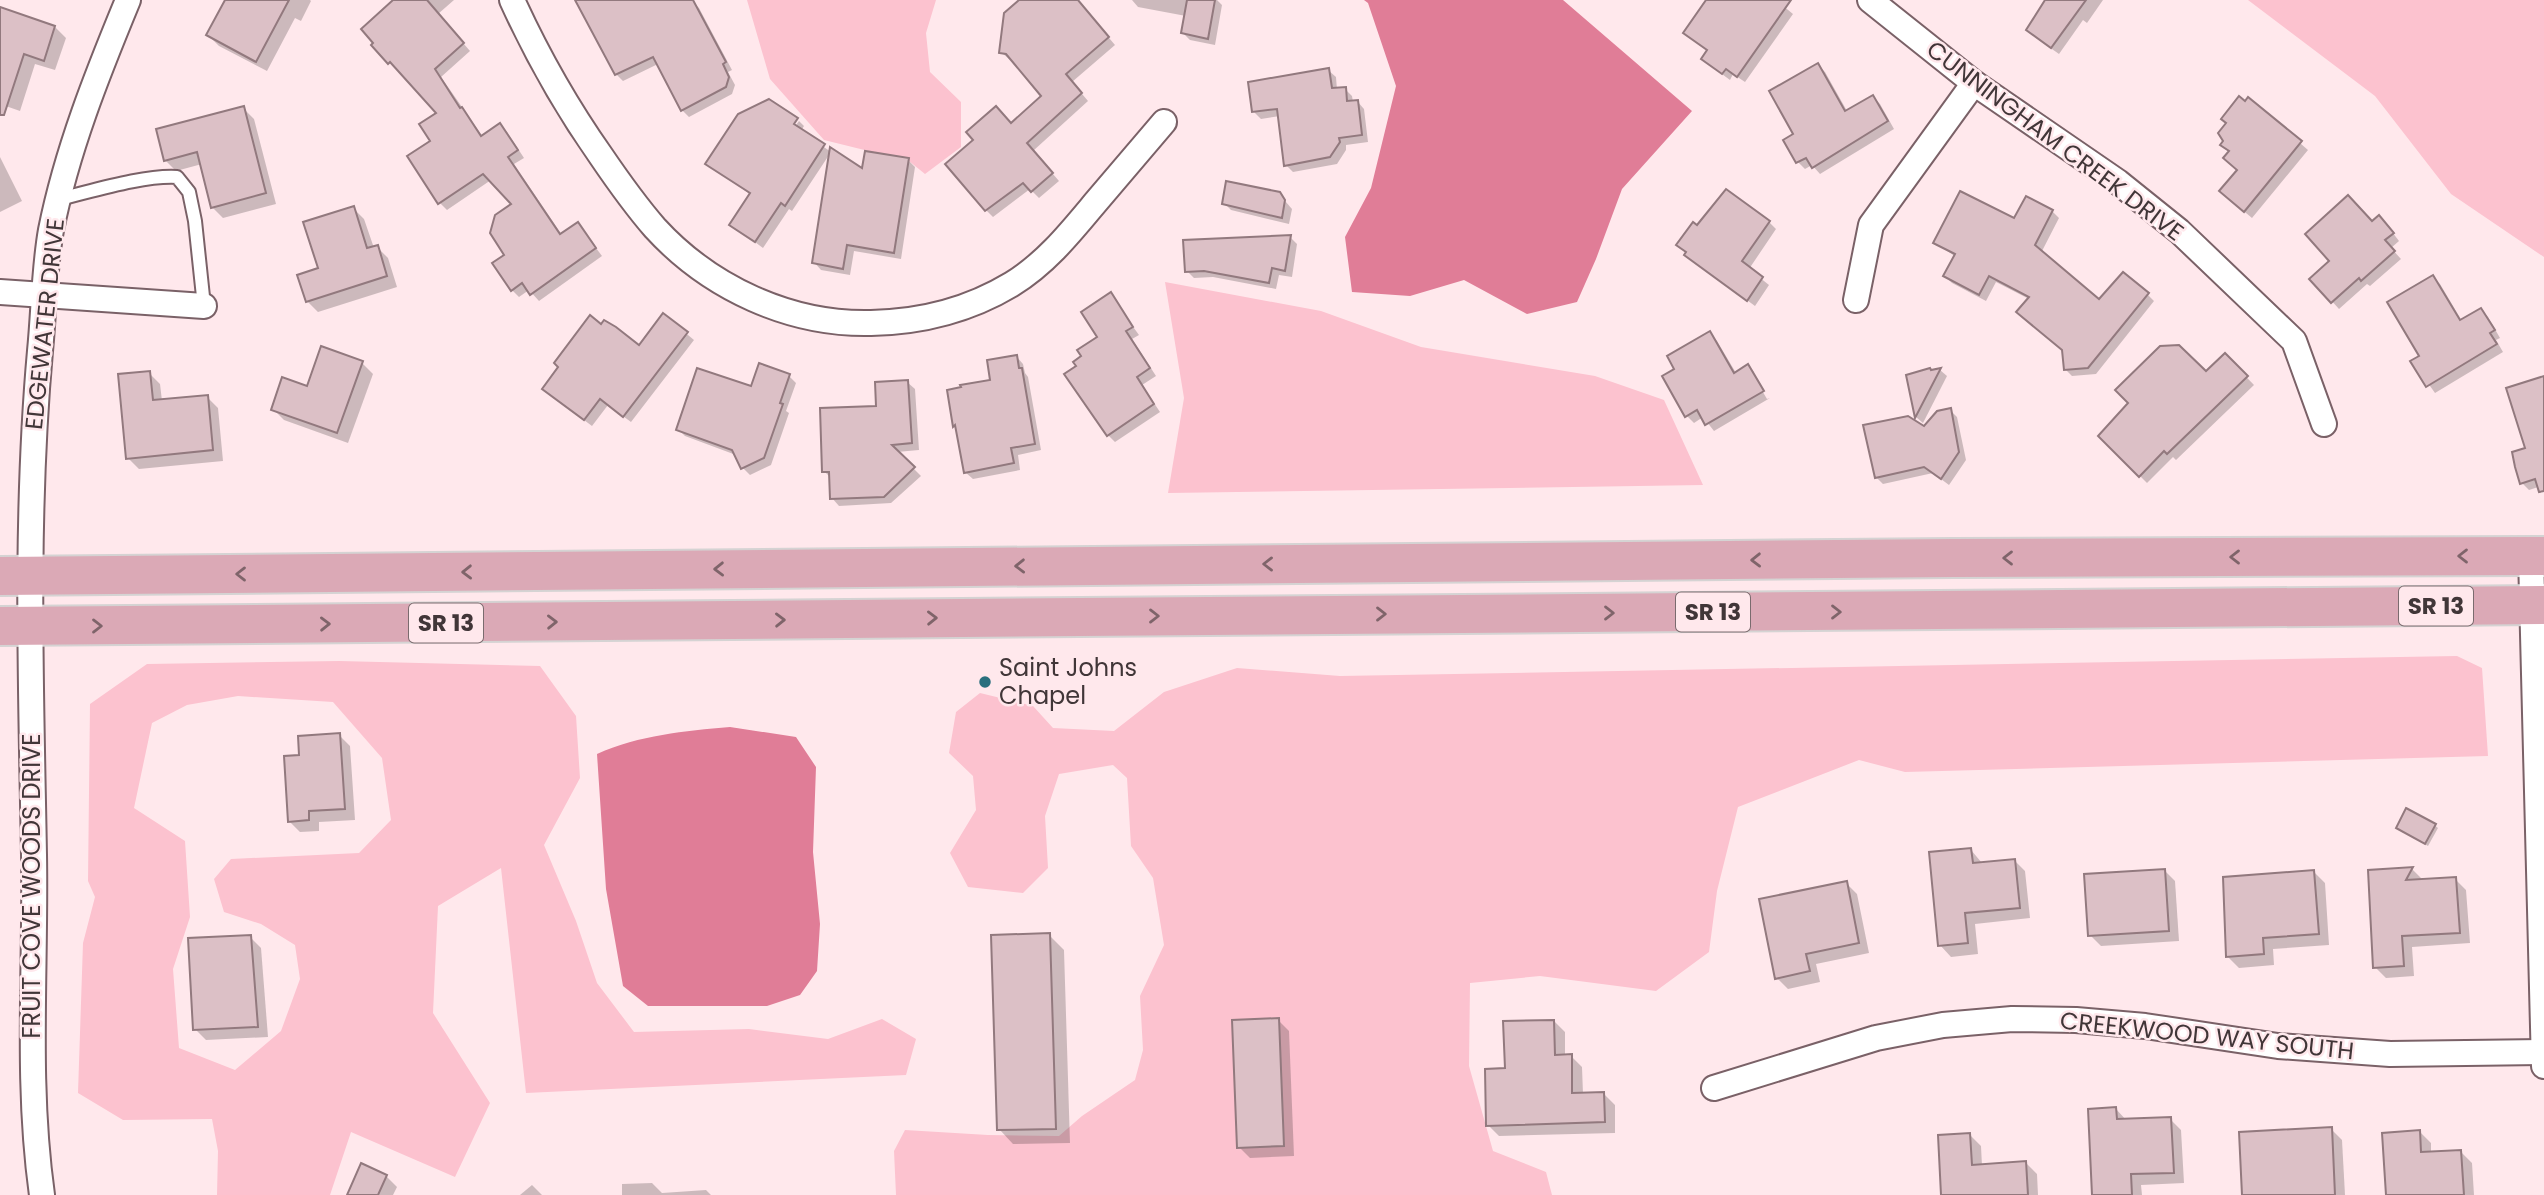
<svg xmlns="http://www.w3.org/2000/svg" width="2544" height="1195" viewBox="0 0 2544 1195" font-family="Poppins,sans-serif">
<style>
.green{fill:#fcc2cf;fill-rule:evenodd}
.water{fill:#e07d97}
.shadow{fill:#0003}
.building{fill:#dcc0c6;stroke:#92797e;stroke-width:2}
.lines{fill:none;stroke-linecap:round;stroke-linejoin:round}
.service-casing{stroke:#7a6167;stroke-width:16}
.minor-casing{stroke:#7a6167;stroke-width:28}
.primary-casing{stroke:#d5d3d3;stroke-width:42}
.service{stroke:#fff;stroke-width:12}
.minor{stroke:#fff;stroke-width:24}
.primary{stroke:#dba9b6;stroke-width:38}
.oneway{stroke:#7f646a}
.poi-dot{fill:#296f7d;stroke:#ffe8ec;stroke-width:2.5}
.labels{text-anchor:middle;stroke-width:5;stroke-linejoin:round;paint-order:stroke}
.shield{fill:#ffe8ec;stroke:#7a6b6e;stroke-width:2}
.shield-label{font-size:23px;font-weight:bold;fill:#413638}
.street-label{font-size:24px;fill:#413638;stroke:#ffe8ec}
.poi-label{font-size:24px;fill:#413638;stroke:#ffe8ec;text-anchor:start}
</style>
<rect width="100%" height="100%" fill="#ffe8ec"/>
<g class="green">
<polygon points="747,0 936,0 926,33 930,72 961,102 961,147 925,174 909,161 824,140 770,79"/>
<polygon points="2248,0 2544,0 2544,257 2451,194 2375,96"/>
<polygon points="1165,282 1321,311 1421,347 1595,376 1664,400 1703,485 1168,493 1184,398"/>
<polygon points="2457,656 2482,668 2488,756 1905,772 1859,760 1738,807 1717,891 1709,952 1656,991 1540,976 1470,983 1469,1066 1493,1151 1546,1172 1552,1195 896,1195 894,1151 905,1130 988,1135 1059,1136 1082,1116 1135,1080 1143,1050 1140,996 1164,945 1153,878 1131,846 1127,778 1113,765 1059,774 1045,816 1048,868 1023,893 968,887 950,853 976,810 973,776 949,753 956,712 980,693 1033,706 1053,728 1114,731 1164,692 1237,668 1340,676"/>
<path d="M339,661L540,666L576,716L580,778L544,845L576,921L597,983L634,1032L749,1029L828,1039L882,1019L916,1039L906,1075L526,1093L501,868L438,906L433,1013L490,1103L455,1177L351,1132L330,1195H217L218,1151L212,1119L123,1120L78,1093L83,943L95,897L88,881L90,704L147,664ZM238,696L333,702L382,758L391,820L359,853L231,859L214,879L224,912L261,924L295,945L300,979L281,1031L235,1070L179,1048L173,969L190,917L185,841L134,808L152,723L187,705Z"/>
</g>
<g class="water">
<polygon points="1364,0 1563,0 1692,111 1622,189 1596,259 1577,302 1527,314 1464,280 1410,296 1352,292 1345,237 1371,188 1396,86 1368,3"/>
<path d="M730,727L796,737L816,767L813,852L820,924L817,971L800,995L767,1006H648L623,986L606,889L597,754C640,735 684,731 730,727Z"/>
</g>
<g class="shadow">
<polygon points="227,0 310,0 311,1 301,21 295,18 267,71 219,46 208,35"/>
<polygon points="395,0 454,0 438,14 470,51 441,77 483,137 500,125 507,132 524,158 514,164 562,235 578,224 602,256 539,301 529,290 519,297 512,290 513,204 491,180 447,210 440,203 433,141 438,113 390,62"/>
<polygon points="577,0 692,1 699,8 732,70 728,72 735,85 732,94 689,117 682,110 658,64 623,81 616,74"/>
<polygon points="1022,0 1077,0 1115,45 1072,82 1088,101 1033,151 1059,181 1039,198 1030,189 993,217 986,210 1012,125 1044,96 1013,60 1009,59 1001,52"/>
<polygon points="1132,0 1217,0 1222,5 1215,45 1190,40 1183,33 1186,16 1138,7"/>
<polygon points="1708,0 1776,0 1793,14 1745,82 1733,74 1730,80 1711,66 1709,52 1685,32"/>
<polygon points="2047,0 2103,0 2087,23 2083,20 2059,54 2035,37"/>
<polygon points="0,9 55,27 66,38 55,70 35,64 20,111 0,104"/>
<polygon points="1818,65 1825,72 1847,111 1873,97 1880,104 1894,129 1820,174 1812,165 1805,169 1798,162 1785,140 1796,135"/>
<polygon points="1328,70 1336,77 1337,90 1345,89 1352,96 1353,102 1357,101 1364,109 1368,142 1346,145 1346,150 1337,164 1293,172 1286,165 1280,116 1261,119 1254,112"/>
<polygon points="2249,99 2308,150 2252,218 2228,198 2238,170 2230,152"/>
<polygon points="243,108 254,119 276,204 223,218 212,207 202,164 176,171 165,160"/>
<polygon points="799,121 804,126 801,131 831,152 792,211 789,209 763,248 732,225 751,195 708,164 791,132"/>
<polygon points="0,157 22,201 0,212"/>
<polygon points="908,160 915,167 901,259 854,251 850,275 821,270 814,262"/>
<polygon points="1279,194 1292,209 1289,224 1231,210 1224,203"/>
<polygon points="353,208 364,219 374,248 377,247 388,258 397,287 318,312 307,301 320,269"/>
<polygon points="2052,211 2059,218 2041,253 2099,301 2147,294 2154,301 2096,374 2072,376 2065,369 2064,350 2029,299 1996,282 1986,301 1952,283 1945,276 1956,257 1936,243"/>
<polygon points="1769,222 1776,229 1749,269 1769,285 1755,306 1686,255 1697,227"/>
<polygon points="2372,224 2386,224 2399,241 2391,248 2401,259 2370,286 2367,284 2339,309 2312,279"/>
<polygon points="1290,237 1297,244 1292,277 1279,275 1276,289 1213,277 1194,278 1187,271"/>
<polygon points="2432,277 2440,284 2462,321 2481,310 2488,317 2500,338 2496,340 2503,352 2435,393 2413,362 2422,356"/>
<polygon points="1110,295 1139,335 1132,339 1156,376 1142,385 1160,412 1115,442 1108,435 1078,367 1099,338"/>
<polygon points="664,315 694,340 631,422 608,405 592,426 552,396 560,368 602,326 640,348"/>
<polygon points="1710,333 1717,341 1736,373 1748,366 1754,372 1751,372 1767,399 1770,398 1714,431 1703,417 1694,423 1686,415 1677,370"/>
<polygon points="2225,355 2254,385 2176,460 2173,457 2147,483 2100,436 2130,403 2206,374"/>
<polygon points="1016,356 1023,364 1025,373 1028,377 1041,450 1018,455 1020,470 973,479 965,472 958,430 954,426 949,391 992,381"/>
<polygon points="362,363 373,374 348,443 284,420 273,409 308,388"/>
<polygon points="1940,370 1947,376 1923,423 1916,417 1908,376"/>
<polygon points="149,373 160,384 162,401 207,397 218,408 223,461 139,469 128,458"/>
<polygon points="789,376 796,383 786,411 789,413 771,465 750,475 743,468 736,455 685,436 678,429 752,389"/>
<polygon points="2544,378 2544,485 2529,490 2522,483"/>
<polygon points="907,382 915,389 919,450 897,452 921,476 891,503 839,506 832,498 831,478 824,471 878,408"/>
<polygon points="1950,410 1957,417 1966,460 1949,485 1933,473 1883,484 1876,477"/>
<polygon points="339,735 350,746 355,820 319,822 319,831 300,832 289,821 301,756"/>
<polygon points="2434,825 2438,828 2428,846 2398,828"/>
<polygon points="1971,850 1982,863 2014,860 2025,871 2030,918 1975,924 1978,954 1951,957 1940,945"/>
<polygon points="2412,869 2424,881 2455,879 2466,890 2470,943 2412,947 2414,976 2386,978 2375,967 2369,872"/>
<polygon points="2164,870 2175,881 2179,941 2101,946 2090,935"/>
<polygon points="2314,872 2325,883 2329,945 2273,949 2274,965 2239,968 2228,957"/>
<polygon points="1846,883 1857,894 1869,953 1816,964 1820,982 1788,989 1777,978"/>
<polygon points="1049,935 1064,950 1070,1143 1013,1144 999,1129"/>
<polygon points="250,937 261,948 268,1037 206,1040 195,1029"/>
<polygon points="1278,1020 1289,1031 1294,1156 1250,1158 1239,1147"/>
<polygon points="1554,1021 1565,1032 1565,1056 1571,1056 1582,1067 1583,1094 1604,1094 1615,1105 1615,1133 1499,1136 1488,1125 1507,1070"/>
<polygon points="2116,1109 2127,1121 2170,1119 2181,1130 2184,1183 2141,1185 2142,1195 2094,1195"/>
<polygon points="2331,1129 2342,1140 2345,1195 2244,1195"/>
<polygon points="2420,1132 2431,1143 2431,1153 2461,1152 2472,1163 2474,1195 2388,1195"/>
<polygon points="1970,1135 1981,1146 1982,1166 2026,1163 2037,1174 2038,1195 1943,1195"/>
<polygon points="386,1176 397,1187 393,1195 349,1195"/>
<polygon points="652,1183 662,1193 706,1190 711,1195 622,1195 622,1184"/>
<polygon points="532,1185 542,1195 520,1195"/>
</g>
<g class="building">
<polygon points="225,0 289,0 256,62 206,35"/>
<polygon points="393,0 427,0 464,43 435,69 460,108 462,107 481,136 500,123 518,150 508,157 560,234 578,222 596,248 530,295 522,283 511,291 492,263 504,255 490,233 495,215 511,204 483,174 438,204 407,156 430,141 419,124 436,113 390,62 388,64 371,45 373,43 361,29"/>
<polygon points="575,0 693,0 726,62 723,64 729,77 726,87 681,111 653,57 615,75"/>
<polygon points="1019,0 1078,0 1109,37 1066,74 1082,93 1027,143 1053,173 1031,192 1023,183 985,211 945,164 973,140 966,132 996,106 1011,123 1041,96 1006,54 999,53 1004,13"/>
<polygon points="1187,0 1215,0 1208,39 1181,33"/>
<polygon points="1706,0 1791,0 1737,77 1726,69 1722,74 1701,59 1707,50 1683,33"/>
<polygon points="2045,0 2086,0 2051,48 2026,30"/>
<polygon points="0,7 55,26 44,61 24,54 4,115 0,115"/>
<polygon points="1818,63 1845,111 1873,95 1888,121 1812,168 1806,158 1796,163 1783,140 1793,134 1769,91"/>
<polygon points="1329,68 1332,88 1346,87 1347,101 1358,100 1362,135 1339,138 1340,142 1330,157 1284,166 1277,109 1252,112 1248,82"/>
<polygon points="2239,96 2245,101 2248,97 2302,141 2244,212 2219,191 2237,170 2223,158 2229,151 2220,145 2223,141 2218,133 2226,123 2221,119"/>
<polygon points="769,99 798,118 794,124 825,144 785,206 781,203 755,242 729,225 750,193 705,164 738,114"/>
<polygon points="244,106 266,193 211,208 197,152 164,161 156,129"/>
<polygon points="830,147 862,168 865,151 909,158 894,253 847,245 843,269 812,263"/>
<polygon points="1226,181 1280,192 1285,200 1282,218 1222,204"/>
<polygon points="1726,189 1770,221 1742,261 1763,277 1747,301 1684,255 1686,252 1676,245 1693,222 1697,225"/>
<polygon points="1960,191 2014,218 2026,196 2053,210 2035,245 2099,299 2123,272 2149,293 2088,368 2064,370 2062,350 2016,312 2029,297 1989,276 1979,295 1943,276 1955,254 1933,243"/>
<polygon points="2348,195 2372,221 2379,215 2394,233 2385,240 2395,251 2361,281 2359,278 2331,303 2309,279 2329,261 2305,234"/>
<polygon points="354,206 367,248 378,245 387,276 306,302 297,275 318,268 303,222"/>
<polygon points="1291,235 1285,271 1272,268 1269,283 1204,271 1185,272 1183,240"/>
<polygon points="2433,275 2460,320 2481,308 2495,330 2490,333 2497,344 2426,387 2410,361 2419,356 2387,302"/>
<polygon points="1111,292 1133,327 1126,331 1150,368 1137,377 1154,404 1107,436 1064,374 1076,366 1073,362 1081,356 1077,350 1097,337 1081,312"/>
<polygon points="663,313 688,332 623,417 600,399 584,420 542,389 558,367 554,363 590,315 601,324 604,320 616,327 639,345"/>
<polygon points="1710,331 1734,373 1748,364 1764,391 1705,425 1697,410 1685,417 1662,376 1674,369 1667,356"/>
<polygon points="2179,345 2206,371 2225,353 2248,376 2167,454 2164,451 2139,477 2098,436 2128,403 2115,390 2160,346"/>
<polygon points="321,346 363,361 337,433 271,410 282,377 307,386"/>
<polygon points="1017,355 1019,368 1022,368 1035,444 1011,448 1014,463 964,473 955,425 953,427 947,390 961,387 960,385 990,380 987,360"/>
<polygon points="759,363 790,374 780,403 783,404 764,458 741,469 732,450 676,430 697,368 751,386"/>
<polygon points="1930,368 1931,370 1941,368 1915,418 1906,375"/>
<polygon points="150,371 153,400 208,395 213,450 126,459 118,374"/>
<polygon points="2544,376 2544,491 2539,492 2535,479 2520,484 2515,467 2512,452 2525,448 2506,388"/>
<polygon points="908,380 912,443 892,445 915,467 884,497 830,499 829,472 822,472 820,408 876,406 875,382"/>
<polygon points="1951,408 1959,452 1941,479 1924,467 1875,478 1863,425 1908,416 1924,426 1937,411"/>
<polygon points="340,733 345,809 309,811 309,820 288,822 284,756 299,755 298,736"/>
<polygon points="2406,808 2436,824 2425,844 2396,828"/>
<polygon points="1971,848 1973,863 2015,859 2020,908 1965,913 1968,943 1938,946 1929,852"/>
<polygon points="2413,867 2406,880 2456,877 2460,933 2402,936 2404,966 2373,968 2368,870"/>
<polygon points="2165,869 2169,931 2088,936 2084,874"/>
<polygon points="2314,870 2319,934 2263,938 2264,954 2226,957 2223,877"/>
<polygon points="1847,881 1859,943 1806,954 1810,971 1775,979 1759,899"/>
<polygon points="1050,933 1056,1129 997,1130 991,935"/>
<polygon points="251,935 258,1027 193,1030 188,938"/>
<polygon points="1279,1018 1284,1146 1237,1148 1232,1020"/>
<polygon points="1554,1020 1555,1055 1572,1054 1572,1093 1604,1092 1605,1122 1486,1126 1485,1069 1505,1068 1503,1021"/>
<polygon points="2116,1107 2117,1119 2171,1117 2174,1173 2131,1174 2132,1195 2092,1195 2088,1109"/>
<polygon points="2332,1127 2335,1195 2242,1195 2239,1132"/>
<polygon points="2420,1130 2421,1152 2461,1150 2464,1195 2386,1195 2382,1133"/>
<polygon points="1970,1133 1972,1165 2026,1161 2028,1195 1941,1195 1938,1135"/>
<polygon points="361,1163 387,1175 378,1195 347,1195"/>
</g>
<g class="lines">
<defs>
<path id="service" d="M59,199C93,191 144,175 177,177L189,192L195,221L204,306"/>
<g id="minor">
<path d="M512,0C538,57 565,105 601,156C618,181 635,205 655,228C710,288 790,325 871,323C921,322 969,310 1012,284C1046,263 1070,233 1095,203C1118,176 1141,149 1164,122"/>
<polyline points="1870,0 1974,83 2118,182 2179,231 2294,341 2324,424"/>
<polyline points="0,292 204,306"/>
<polyline points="1856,300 1871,225 1974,83"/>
<polyline points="2531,556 2544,1066"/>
<polyline points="1714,1088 1876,1038 1943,1025 2012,1019 2076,1020 2145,1026 2278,1046 2390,1054 2544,1052"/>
<path d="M42,1195C26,1082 36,969 34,855C31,687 25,519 40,351C44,311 44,269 51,230C67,150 97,75 128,0"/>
</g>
<g id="primary">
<polyline points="0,576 1953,558 2544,556"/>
<polyline points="0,626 2544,605"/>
</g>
</defs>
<use href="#service" class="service-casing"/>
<use href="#minor" class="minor-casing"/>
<use href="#primary" class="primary-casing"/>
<use href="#service" class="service"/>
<use href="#minor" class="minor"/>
<use href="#primary" class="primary"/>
</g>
<defs><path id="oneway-chevron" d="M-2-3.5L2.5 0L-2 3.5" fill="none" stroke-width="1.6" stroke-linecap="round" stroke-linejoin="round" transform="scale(1.75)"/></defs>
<g class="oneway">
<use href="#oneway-chevron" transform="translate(2463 556) rotate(180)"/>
<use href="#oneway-chevron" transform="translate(2235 557) rotate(180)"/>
<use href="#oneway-chevron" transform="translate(2008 558) rotate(180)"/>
<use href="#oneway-chevron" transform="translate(1756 560) rotate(179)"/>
<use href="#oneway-chevron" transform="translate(1268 564) rotate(180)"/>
<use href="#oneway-chevron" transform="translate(1020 566) rotate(179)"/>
<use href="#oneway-chevron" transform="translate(719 569) rotate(179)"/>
<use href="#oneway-chevron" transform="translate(467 572) rotate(179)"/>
<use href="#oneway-chevron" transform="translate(241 574) rotate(180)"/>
<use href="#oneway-chevron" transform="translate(1836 612)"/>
<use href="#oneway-chevron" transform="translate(1609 613)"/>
<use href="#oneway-chevron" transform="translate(1381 614)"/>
<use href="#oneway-chevron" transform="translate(1154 616)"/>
<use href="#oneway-chevron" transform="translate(932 618) rotate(-1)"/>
<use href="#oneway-chevron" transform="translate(780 620) rotate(-1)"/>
<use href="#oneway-chevron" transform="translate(552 622) rotate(-1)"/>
<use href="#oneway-chevron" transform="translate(325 624) rotate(-1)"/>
<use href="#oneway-chevron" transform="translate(97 626)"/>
</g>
<circle class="poi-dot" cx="985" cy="682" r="7"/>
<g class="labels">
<g class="shield">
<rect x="2399" y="586.5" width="74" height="39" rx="5"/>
<rect x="1676" y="592.5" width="74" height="39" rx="5"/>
<rect x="409" y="603.5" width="74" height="39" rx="5"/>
</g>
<g class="shield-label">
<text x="2436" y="614">SR 13</text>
<text x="1713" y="620">SR 13</text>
<text x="446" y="631">SR 13</text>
</g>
<g class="street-label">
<text transform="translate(2055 141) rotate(37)" y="8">CUNNINGHAM CREEK DRIVE</text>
<text transform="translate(45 324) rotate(-84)" y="8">EDGEWATER DRIVE</text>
<text transform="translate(32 886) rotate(-90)" y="8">FRUIT COVE WOODS DRIVE</text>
<text transform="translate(2207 1036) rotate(6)" y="8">CREEKWOOD WAY SOUTH</text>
</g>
<g class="poi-label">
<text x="999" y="676">Saint Johns<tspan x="999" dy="28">Chapel</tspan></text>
</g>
</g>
</svg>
